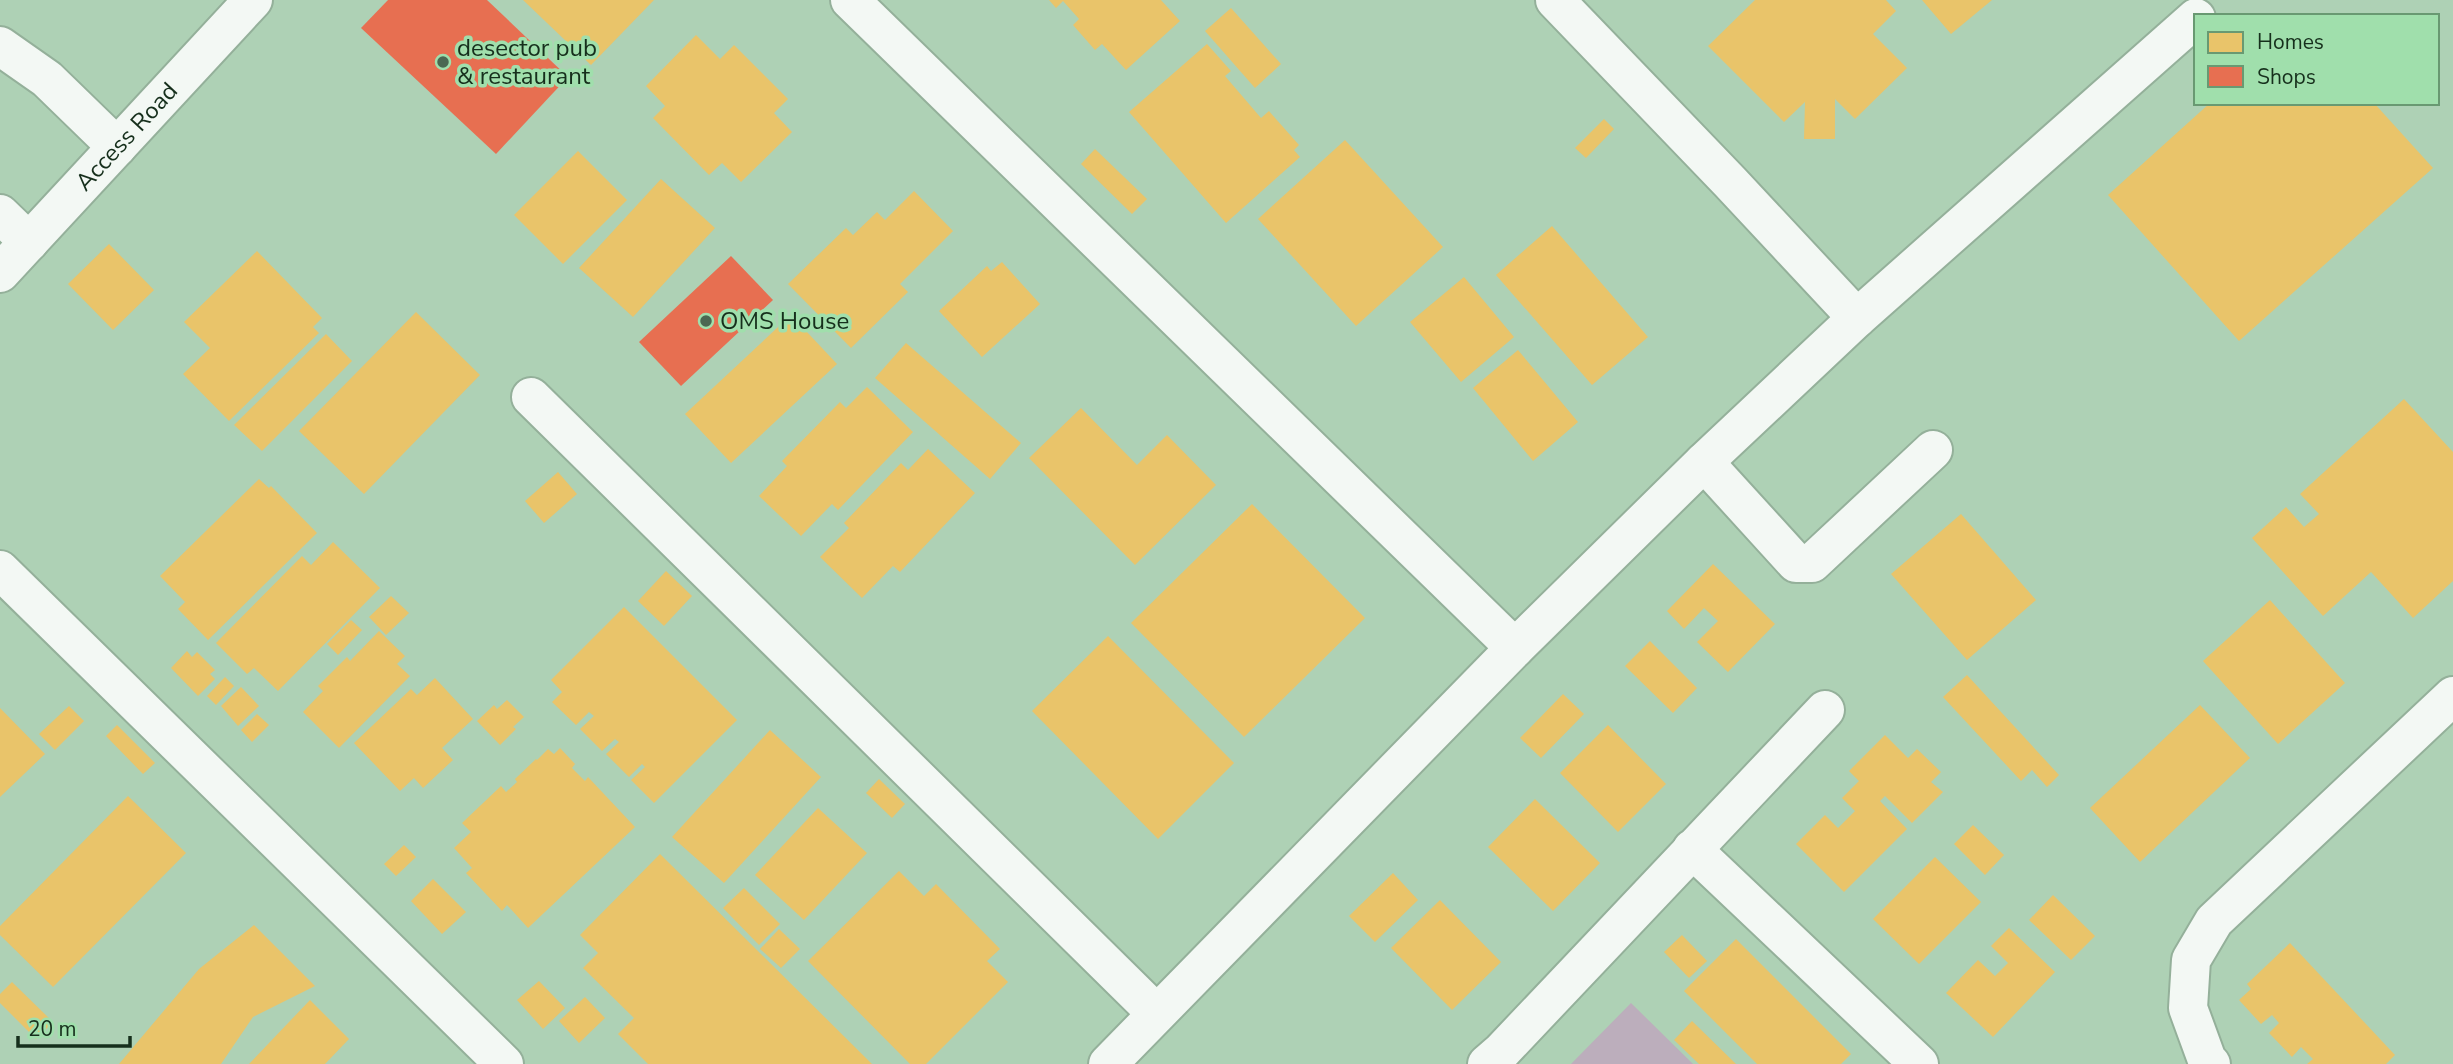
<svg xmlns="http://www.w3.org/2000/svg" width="2453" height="1064" viewBox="0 0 2453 1064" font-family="'Nunito Sans',sans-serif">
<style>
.green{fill:#bcaebc}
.homes{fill:#e9c46a}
.shops{fill:#e76f51}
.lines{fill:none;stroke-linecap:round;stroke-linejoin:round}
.minor-casing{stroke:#94b09a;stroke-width:42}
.minor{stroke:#f3f8f4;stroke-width:38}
.poi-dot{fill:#4b6852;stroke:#a0dfac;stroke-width:2.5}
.labels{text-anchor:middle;stroke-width:7;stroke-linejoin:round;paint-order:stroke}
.poi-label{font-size:24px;fill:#162f1c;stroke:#a0dfac;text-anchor:start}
.street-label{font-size:24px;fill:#162f1c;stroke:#a0dfac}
</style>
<rect width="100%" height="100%" fill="#aed1b5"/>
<polygon class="green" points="1631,1003 1693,1064 1571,1064"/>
<g class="homes">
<polygon points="523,0 654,0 591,65"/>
<polygon points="1049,0 1161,0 1180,21 1126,70 1102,44 1095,50 1073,25 1079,19 1063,1 1056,8"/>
<polygon points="1755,0 1886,0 1896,11 1873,34 1907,68 1855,119 1835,99 1835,139 1804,139 1805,102 1784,122 1708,46"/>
<polygon points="1922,0 1992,0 1951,34"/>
<polygon points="1231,8 1281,64 1255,88 1205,31"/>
<polygon points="696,35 720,59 734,45 788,99 774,113 792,132 741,182 722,163 709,175 653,118 665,106 646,86"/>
<polygon points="1207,44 1231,71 1225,76 1261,118 1269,111 1299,145 1294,150 1300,157 1226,223 1129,112"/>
<polygon points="2210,103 2374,103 2433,168 2239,341 2108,195"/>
<polygon points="1604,119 1614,129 1586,158 1575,148"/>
<polygon points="1345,140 1443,247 1356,326 1258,219"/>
<polygon points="1095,149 1147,199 1132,214 1081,164"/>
<polygon points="578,151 627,200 563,264 514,215"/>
<polygon points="661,179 715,228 633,317 579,268"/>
<polygon points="914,191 953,231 900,284 908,292 851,348 788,284 846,228 853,235 877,212 885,220"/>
<polygon points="1552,226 1648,337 1592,385 1496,275"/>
<polygon points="109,244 154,290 113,330 68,284"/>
<polygon points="257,251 322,318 313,327 319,333 229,421 183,374 210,348 184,322"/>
<polygon points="1002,262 1040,304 982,357 939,311 987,266 991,271"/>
<polygon points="1464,277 1514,337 1461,382 1410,322"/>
<polygon points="416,312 480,375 364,494 299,431"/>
<polygon points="791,315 837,364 731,463 685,414"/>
<polygon points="326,334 352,361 262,451 234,425"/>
<polygon points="906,343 1021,443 990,479 875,378"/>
<polygon points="1518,350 1578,422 1533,461 1473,388"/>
<polygon points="867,387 913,432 838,510 832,504 801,536 759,496 787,466 782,461 840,402 846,408"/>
<polygon points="2404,399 2453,452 2453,581 2413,618 2371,572 2323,616 2252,538 2286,507 2304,527 2319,514 2300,494"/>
<polygon points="1081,408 1137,465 1167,435 1216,485 1135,565 1029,458"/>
<polygon points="928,449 975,493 900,572 893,566 862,598 820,557 849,528 844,523 901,463 908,470"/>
<polygon points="558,472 577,494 544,523 525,501"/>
<polygon points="259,479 269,488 271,486 317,533 208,640 178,609 185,602 160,576"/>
<polygon points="1252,504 1365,618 1244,737 1131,623"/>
<polygon points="1961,514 2036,600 1967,660 1891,574"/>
<polygon points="333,542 380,588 278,691 254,668 247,674 216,643 302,556 311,565"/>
<polygon points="1713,564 1775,624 1728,672 1697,642 1718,621 1704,608 1684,629 1667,611"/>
<polygon points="666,571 692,596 664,626 638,601"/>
<polygon points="391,596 409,613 386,635 369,617"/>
<polygon points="2270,600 2345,683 2278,744 2203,661"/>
<polygon points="624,607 737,720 654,803 631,780 645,767 642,764 629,777 606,754 619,742 615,739 602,751 580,729 594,716 589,712 576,725 552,702 562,692 551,680"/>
<polygon points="351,620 362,630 338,655 327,644"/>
<polygon points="379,631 405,656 397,664 410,676 339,748 303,712 323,691 318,686 347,657 350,661"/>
<polygon points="1108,636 1234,763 1158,839 1032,711"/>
<polygon points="1650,641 1697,688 1673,713 1625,666"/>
<polygon points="187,651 192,657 197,652 215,670 210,674 215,679 198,696 171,668"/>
<polygon points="1967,675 2059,775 2047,787 2032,770 2021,781 1943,697"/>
<polygon points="225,677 234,686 216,705 207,696"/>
<polygon points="435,678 473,719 442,748 453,760 423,788 414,778 400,791 354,743 411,689 417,695"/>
<polygon points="241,687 259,706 238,726 221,706"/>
<polygon points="1563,694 1584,714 1541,758 1520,738"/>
<polygon points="507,700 524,717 513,727 516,729 500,745 477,721 494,705 497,709"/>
<polygon points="2200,705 2250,758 2140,862 2090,808"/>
<polygon points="69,706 84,721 55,750 39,734"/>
<polygon points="0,708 45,754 0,797"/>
<polygon points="257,714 269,725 252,742 241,730"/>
<polygon points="117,725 155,763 143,774 106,736"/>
<polygon points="1608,725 1666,784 1618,832 1560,773"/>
<polygon points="770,730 821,777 724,883 672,837"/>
<polygon points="1885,735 1908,758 1917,749 1941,772 1931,782 1943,792 1912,823 1885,796 1880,801 1907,829 1844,892 1796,844 1825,815 1838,828 1855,811 1842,798 1859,781 1849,771"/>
<polygon points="560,748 575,764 572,768 585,781 588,777 635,827 528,928 507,905 502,911 466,873 472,868 454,848 471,832 462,823 501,786 506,792 517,782 515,779 536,759 537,760 548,749 554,754"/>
<polygon points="879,779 905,804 892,818 866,793"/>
<polygon points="128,796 186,853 53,987 0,935 0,926"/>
<polygon points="1535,799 1600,863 1553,911 1488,847"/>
<polygon points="818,808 867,853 804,920 755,875"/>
<polygon points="1973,825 2004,855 1985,875 1954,844"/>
<polygon points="404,845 416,857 396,876 384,864"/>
<polygon points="660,854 872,1064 648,1064 618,1034 634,1018 583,968 598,953 580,935"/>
<polygon points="1935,857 1981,902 1919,964 1873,919"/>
<polygon points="899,871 924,896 936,884 1000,949 987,961 1008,982 926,1064 910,1064 808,961"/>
<polygon points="1393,873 1418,900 1375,942 1349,916"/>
<polygon points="433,879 466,912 442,934 411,901"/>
<polygon points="744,888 780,924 759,945 723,908"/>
<polygon points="2053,895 2095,936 2071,960 2029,920"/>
<polygon points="1440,900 1501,962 1452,1010 1391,948"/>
<polygon points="254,925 315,986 253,1017 221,1064 119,1064 199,969"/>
<polygon points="2009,928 2055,972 1993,1037 1946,993 1978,960 1995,976 2008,963 1991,946"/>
<polygon points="779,929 800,949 781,968 760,949"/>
<polygon points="1682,935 1707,961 1689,978 1664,952"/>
<polygon points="1736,939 1851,1054 1841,1064 1757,1064 1684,991"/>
<polygon points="2290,943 2395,1055 2386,1064 2307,1064 2313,1059 2301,1047 2292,1057 2269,1033 2279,1023 2272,1015 2261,1024 2239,1000 2251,989 2247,984"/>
<polygon points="539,981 565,1008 543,1029 517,1000"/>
<polygon points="12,982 53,1022 36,1039 0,1003 0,994"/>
<polygon points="585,997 605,1018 579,1043 559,1021"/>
<polygon points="310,1000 349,1039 325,1064 249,1064"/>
<polygon points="1692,1021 1736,1064 1699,1064 1674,1040"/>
</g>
<g class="shops">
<polygon points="388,0 487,0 568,77 496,154 361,28"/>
<polygon points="731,256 773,300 681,386 639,342"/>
</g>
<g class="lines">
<defs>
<g id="minor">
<polyline points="850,0 1515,648"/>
<polyline points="1555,0 1730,182 1857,318"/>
<polyline points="0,46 47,79 117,147"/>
<polyline points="0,214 29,242"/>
<path id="s1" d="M0,273L253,0"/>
<polyline points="531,397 1156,1013"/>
<polyline points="1704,462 1796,563 1812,563 1933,450"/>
<polyline points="0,570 504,1064"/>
<polyline points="1692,849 1919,1064"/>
<polyline points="1108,1064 1515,648 1704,462 1857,318 2196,18"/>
<polyline points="1487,1064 1502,1051 1825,710"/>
<polyline points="2211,1064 2207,1060 2188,1008 2191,960 2214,921 2453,696"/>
</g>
</defs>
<use href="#minor" class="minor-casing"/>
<use href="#minor" class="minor"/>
</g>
<g class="poi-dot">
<circle cx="443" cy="62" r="7"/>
<circle cx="706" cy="321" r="7"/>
</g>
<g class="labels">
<g class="poi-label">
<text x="457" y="56">desector pub<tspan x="457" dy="28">&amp; restaurant</tspan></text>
<text x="720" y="329">OMS House</text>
</g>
<g class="street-label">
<text dy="8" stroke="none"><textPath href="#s1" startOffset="186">Access Road</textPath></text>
</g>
</g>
<rect x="2194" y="14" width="245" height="91" fill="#a0dfac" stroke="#699972" stroke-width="2"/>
<rect x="2208" y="32" width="35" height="21" fill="#e9c46a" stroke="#699972" stroke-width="2"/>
<text x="2257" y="49" font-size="21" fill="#162f1c">Homes</text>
<rect x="2208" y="66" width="35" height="21" fill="#e76f51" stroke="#699972" stroke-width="2"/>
<text x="2257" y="84" font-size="21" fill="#162f1c">Shops</text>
<path d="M18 1036v10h112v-10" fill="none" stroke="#162f1c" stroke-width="3.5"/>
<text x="28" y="1036" font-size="21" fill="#162f1c" stroke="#a0dfac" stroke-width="5" paint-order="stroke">20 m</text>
</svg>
